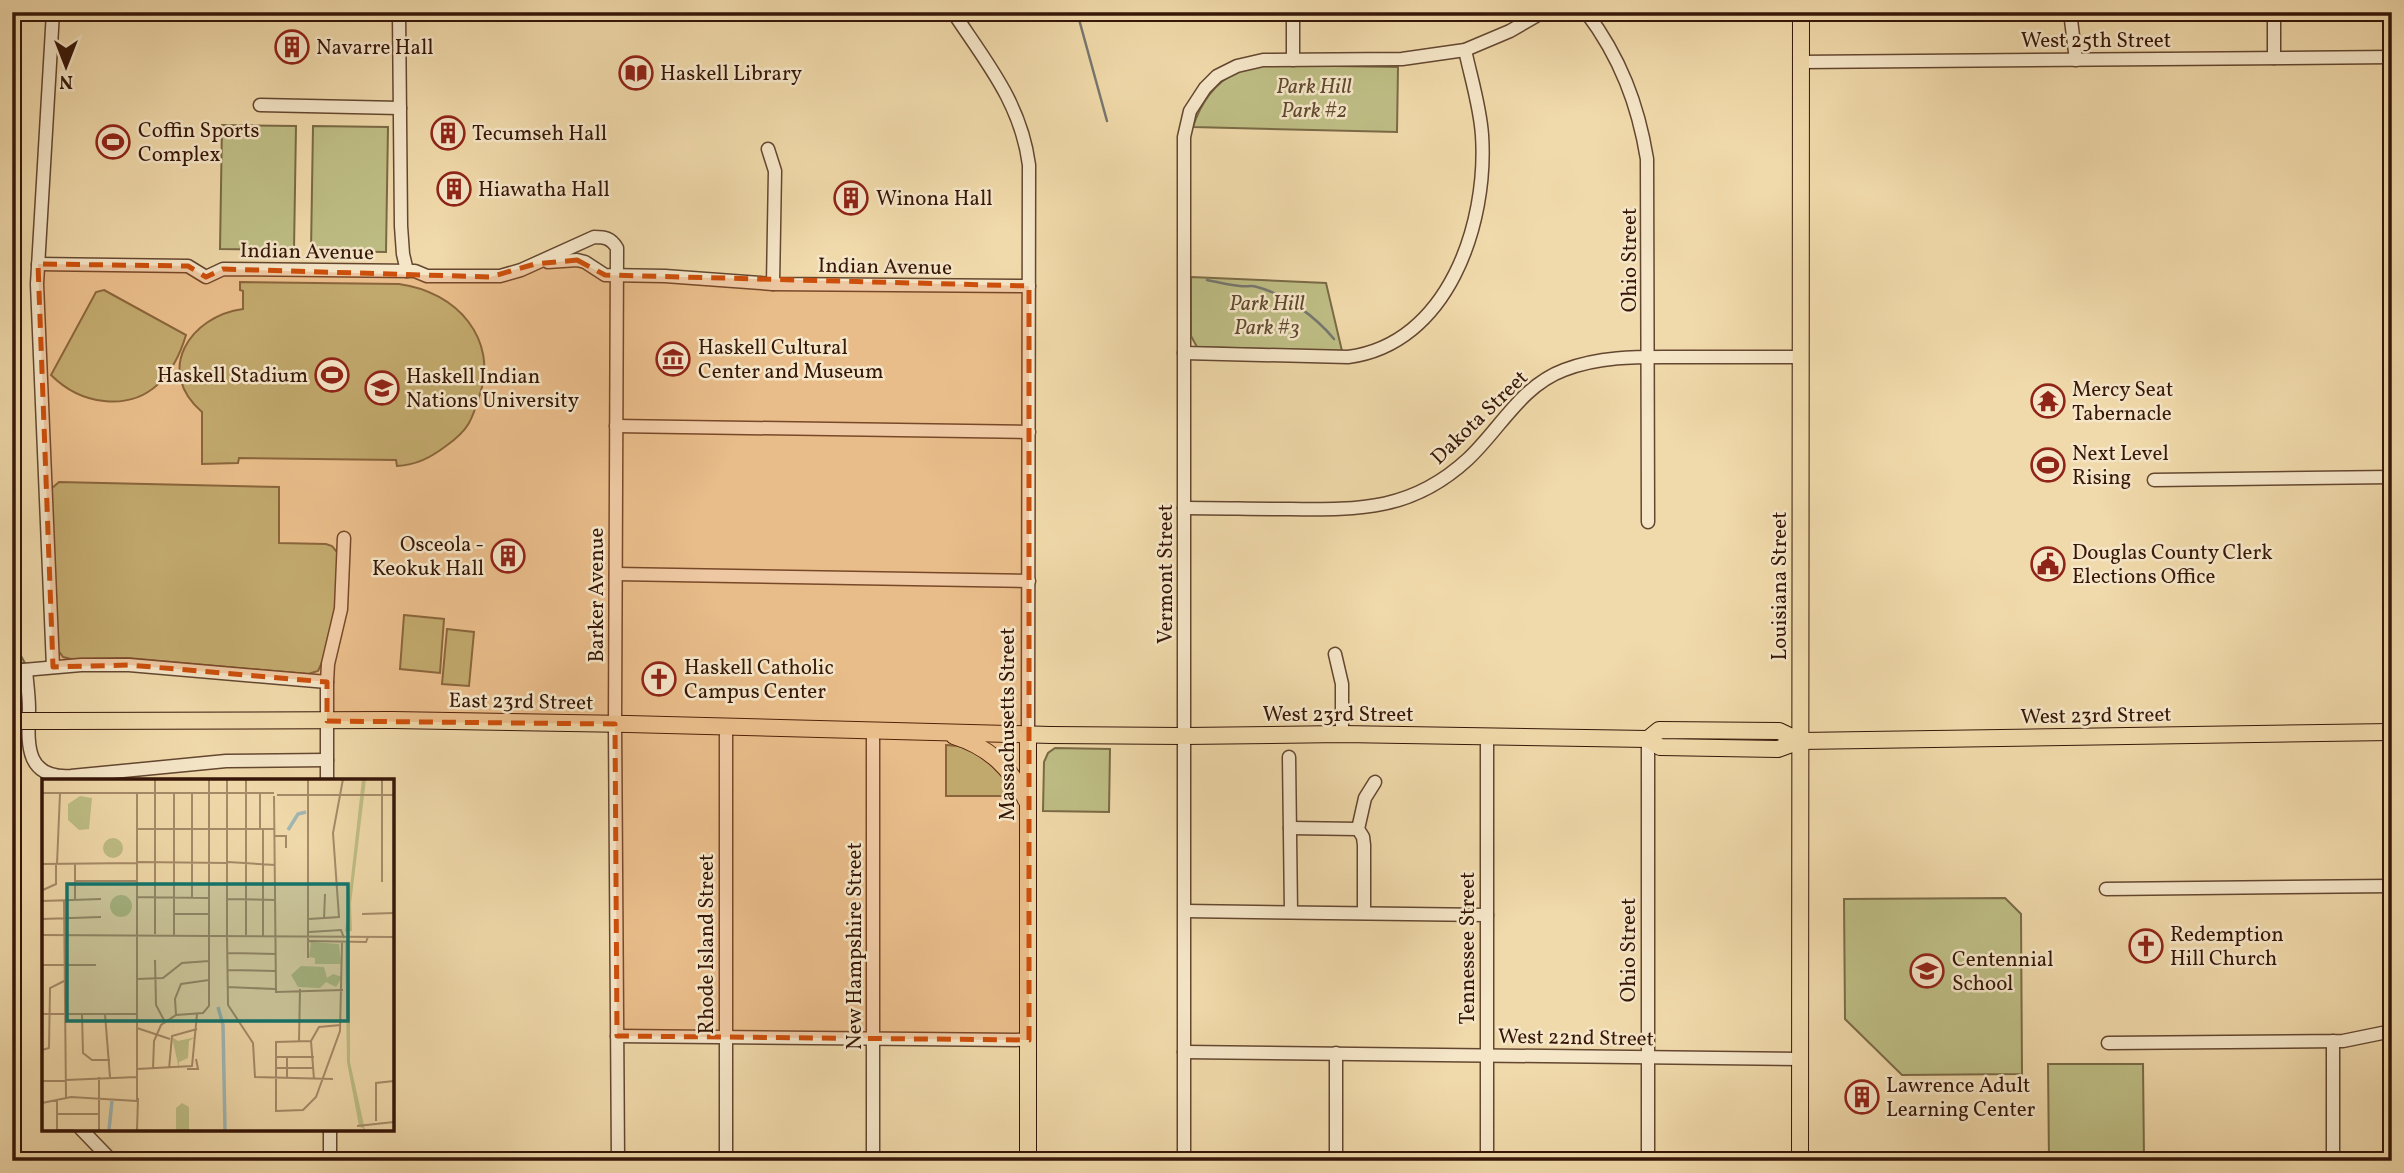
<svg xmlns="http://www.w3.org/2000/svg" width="2404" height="1173" viewBox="0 0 2404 1173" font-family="Vollkorn,serif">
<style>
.green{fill:#bebe85;stroke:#7a6a46;stroke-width:2}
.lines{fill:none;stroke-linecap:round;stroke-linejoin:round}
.stream{stroke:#767770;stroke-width:2.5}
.minor-casing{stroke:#644730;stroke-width:15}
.major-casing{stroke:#361608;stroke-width:18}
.minor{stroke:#f5e6c8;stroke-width:12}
.major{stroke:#f0d9aa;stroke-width:16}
.major-bridge-casing{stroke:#361608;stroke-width:18;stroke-linecap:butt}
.major-bridge{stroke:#f0d9aa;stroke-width:16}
.marked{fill:#cd4f0b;fill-opacity:0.2;stroke:#cd4f0b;stroke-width:5;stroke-dasharray:14 9;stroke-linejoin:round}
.labels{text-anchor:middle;stroke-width:5;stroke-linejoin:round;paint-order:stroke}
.street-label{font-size:21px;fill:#361608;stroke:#f5e6c8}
.poi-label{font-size:21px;fill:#361608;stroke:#f5e6c8;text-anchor:start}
.park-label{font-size:21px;font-style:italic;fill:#5f482e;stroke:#f5e6c8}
.inset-river{fill:none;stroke:#a0b7b5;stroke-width:3.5}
.inset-road{fill:none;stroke:#a68b69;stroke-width:2}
.view{fill:#0f766e;fill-opacity:0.15;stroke:#0f766e;stroke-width:3.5}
.inset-edge{fill:none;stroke:#361608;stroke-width:3.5}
</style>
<rect width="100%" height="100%" fill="#f0d9aa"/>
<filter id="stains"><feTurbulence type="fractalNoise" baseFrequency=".00286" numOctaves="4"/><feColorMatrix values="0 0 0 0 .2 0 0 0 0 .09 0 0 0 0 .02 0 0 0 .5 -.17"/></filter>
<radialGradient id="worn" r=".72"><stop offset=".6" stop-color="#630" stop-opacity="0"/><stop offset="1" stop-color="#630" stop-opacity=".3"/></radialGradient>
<g class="green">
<polygon points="12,12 15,645 25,663 12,664"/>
<path d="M1265,65L1398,67L1397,132L1193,127C1200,104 1215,82 1237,72C1245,68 1256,67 1265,65Z"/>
<polygon points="222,125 296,126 294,250 220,249"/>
<polygon points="313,126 388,127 386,252 311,251"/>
<polygon points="1191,277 1326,283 1342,351 1197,347 1191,336"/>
<path d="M240,282L399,284C458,292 498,340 480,394C472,420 469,430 446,446C430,458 416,465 397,466L396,460L239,458L238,463L202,464V412C154,371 190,316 243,309V291L240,290Z"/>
<path d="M104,290L186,335C174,375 149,406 104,401C84,399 65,389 51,375L96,292Z"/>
<path d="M59,482L279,487V543L326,544L332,546L337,552C341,583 332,644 318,671L308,674L127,658L71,659L63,657L58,650L51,489Z"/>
<polygon points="404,615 444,619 440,673 400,669"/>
<polygon points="447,629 474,632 469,686 442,684"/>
<path d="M946,745C986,746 996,767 1017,796H946Z"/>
<polygon points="1055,748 1110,749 1109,812 1043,811 1044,762 1048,753"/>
<polygon points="20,761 17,869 12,894 12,766"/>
<polygon points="2005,898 2021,914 2022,1074 1902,1075 1845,1019 1844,899"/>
<polygon points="2048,1064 2143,1064 2144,1161 2049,1161"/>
</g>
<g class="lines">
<g class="stream">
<polyline points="1077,12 1107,121"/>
<path d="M1207,280C1218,282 1229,285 1240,286C1246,287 1252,285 1257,287C1285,294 1316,317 1334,339"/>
</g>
<defs>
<g id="minor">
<polyline points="399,12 401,226 403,254 407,271"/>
<path d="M953,12C986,62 1021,103 1029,165L1028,734"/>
<polyline points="1293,12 1293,60"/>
<path d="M1586,12C1620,57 1638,104 1647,159L1648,522"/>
<polyline points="2070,12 2076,60"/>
<polyline points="2274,58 2274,12"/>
<polyline points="1800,62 2392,57"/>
<polyline points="260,105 400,108"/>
<polyline points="768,149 775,171 773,284"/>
<polyline points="548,262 577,260 585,262 605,275 665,276 773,284 1029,286"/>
<path d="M38,264L188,266L206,277L223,269L415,271L427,276H500L521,270L594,237C605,237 611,238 617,248L615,724L618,1161"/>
<path d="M1184,353L1348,357C1448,344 1488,224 1482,135C1480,106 1471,78 1465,50"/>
<polyline points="616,426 1029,432"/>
<polyline points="2154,480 2392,477"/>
<path d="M1184,508C1220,508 1255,509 1290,509C1361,510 1413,510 1468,459C1500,429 1521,386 1564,370C1603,355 1643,357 1684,357C1723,357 1762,357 1801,357"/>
<polyline points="616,574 1029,581"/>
<polyline points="1335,654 1342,684 1342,734"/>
<polyline points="53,667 37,284 53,12"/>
<path d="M26,670C27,683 29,696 29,709C28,743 24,779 71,776L226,761L327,760"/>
<polyline points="12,671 81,665 129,665 327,682"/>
<polyline points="873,730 873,1161"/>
<polyline points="1487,736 1487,1161"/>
<polyline points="1289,757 1291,912"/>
<polyline points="327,781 327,682 328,664 341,609 344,538"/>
<polyline points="1290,828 1358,829"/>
<polyline points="2106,889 2392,886"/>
<polyline points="1185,911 1487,915"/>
<polyline points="1364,913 1364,845 1363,837 1358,829 1365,798 1375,782"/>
<polyline points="617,1036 1029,1040"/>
<polyline points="2108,1043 2343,1041 2392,1031"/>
<polyline points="1184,1052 1800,1059"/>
<polyline points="81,1129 112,1161"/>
<polyline points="330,1129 330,1161"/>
<polyline points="726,1161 726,727"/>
<polyline points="1184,1161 1184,137 1190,111 1205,88 1217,76 1237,66 1263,60 1402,59 1465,50 1510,31 1543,12"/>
<polyline points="1336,1161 1336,1053"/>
<polyline points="1648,1161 1648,739"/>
<polyline points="2333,1161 2333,1041"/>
</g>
<g id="major">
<polyline points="54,721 392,720 628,724 1051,735 1184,736 1342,734 1648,739 1660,747 1778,749 1800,741 2392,732"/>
<polyline points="1028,734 1028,1161"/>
<path d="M954,736C989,747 1011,768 1026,800"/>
<polyline points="1648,739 1659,730 1779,731 1800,741"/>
<polyline points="1800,1161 1801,12"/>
</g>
</defs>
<use href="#minor" class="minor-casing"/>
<use href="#major" class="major-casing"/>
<use href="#minor" class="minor"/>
<use href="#major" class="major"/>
<defs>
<polyline id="major-bridge" points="12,721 54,721"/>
</defs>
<use href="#major-bridge" class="major-bridge-casing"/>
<use href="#major-bridge" class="major-bridge"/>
</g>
<path class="marked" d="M577,260L605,275L1029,286V1040L617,1036L615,724L327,721V682L129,665L53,667L38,264L188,266L206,277L223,269L490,277L535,264Z"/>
<defs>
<symbol id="building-ring" viewBox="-11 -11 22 22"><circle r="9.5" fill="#f5e6c8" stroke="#8f2418" stroke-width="1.5"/><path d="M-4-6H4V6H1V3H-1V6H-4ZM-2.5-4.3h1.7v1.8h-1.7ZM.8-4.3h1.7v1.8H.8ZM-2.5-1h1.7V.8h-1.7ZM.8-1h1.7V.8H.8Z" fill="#8f2418"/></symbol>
<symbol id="library-ring" viewBox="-11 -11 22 22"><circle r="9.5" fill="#f5e6c8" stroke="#8f2418" stroke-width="1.5"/><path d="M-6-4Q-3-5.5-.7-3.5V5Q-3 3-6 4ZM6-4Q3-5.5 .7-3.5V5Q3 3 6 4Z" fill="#8f2418"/></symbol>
<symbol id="stadium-ring" viewBox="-11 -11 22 22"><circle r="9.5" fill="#f5e6c8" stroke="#8f2418" stroke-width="1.5"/><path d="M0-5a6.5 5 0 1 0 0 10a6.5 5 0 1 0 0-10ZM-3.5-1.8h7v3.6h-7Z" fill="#8f2418"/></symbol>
<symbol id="museum-ring" viewBox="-11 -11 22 22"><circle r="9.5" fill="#f5e6c8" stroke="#8f2418" stroke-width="1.5"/><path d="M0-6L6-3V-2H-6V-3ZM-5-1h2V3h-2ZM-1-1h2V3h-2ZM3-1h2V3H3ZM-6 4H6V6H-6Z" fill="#8f2418"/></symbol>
<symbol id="university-ring" viewBox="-11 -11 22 22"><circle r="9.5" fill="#f5e6c8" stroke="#8f2418" stroke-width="1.5"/><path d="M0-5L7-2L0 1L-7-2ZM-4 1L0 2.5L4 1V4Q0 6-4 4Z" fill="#8f2418"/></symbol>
<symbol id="temple-ring" viewBox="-11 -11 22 22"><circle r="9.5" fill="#f5e6c8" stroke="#8f2418" stroke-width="1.5"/><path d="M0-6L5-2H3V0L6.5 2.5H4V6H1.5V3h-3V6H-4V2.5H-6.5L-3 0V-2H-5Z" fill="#8f2418"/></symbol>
<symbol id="civic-ring" viewBox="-11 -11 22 22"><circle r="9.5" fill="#f5e6c8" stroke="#8f2418" stroke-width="1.5"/><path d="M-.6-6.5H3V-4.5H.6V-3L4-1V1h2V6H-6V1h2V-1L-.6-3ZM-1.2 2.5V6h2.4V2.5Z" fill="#8f2418"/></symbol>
<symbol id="church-ring" viewBox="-11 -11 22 22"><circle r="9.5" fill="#f5e6c8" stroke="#8f2418" stroke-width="1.5"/><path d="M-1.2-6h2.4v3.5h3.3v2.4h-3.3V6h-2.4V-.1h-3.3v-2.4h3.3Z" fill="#8f2418"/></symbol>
<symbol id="school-ring" viewBox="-11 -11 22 22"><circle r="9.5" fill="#f5e6c8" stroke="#8f2418" stroke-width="1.5"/><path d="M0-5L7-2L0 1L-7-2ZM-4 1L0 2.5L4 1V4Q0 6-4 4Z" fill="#8f2418"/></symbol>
</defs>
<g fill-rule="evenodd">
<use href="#building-ring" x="273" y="28" width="38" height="38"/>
<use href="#library-ring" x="617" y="54" width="38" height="38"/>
<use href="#building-ring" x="429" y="114" width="38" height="38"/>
<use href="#stadium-ring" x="94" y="123" width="38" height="38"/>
<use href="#building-ring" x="435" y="170" width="38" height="38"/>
<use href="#building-ring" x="832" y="179" width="38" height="38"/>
<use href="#museum-ring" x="654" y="340" width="38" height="38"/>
<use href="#stadium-ring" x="313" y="356" width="38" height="38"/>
<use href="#university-ring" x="363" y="369" width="38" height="38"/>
<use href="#temple-ring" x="2029" y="382" width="38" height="38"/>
<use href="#stadium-ring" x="2029" y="446" width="38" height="38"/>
<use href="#building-ring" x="489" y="537" width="38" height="38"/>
<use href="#civic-ring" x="2029" y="545" width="38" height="38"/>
<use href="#church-ring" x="640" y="660" width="38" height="38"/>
<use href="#church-ring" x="2127" y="927" width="38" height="38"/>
<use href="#school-ring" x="1908" y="952" width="38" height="38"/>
<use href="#building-ring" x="1843" y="1078" width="38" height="38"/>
</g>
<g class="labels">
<g class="street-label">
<text x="2096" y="47">West 25th Street</text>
<text transform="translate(307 251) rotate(1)" y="7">Indian Avenue</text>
<text transform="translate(1629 260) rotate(-90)" y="7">Ohio Street</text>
<text transform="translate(885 266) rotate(1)" y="7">Indian Avenue</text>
<text transform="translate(1479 417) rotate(-44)" y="7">Dakota Street</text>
<text transform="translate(1165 574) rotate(-90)" y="7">Vermont Street</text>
<text transform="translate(1779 586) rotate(-90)" y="7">Louisiana Street</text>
<text transform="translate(596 595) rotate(-90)" y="7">Barker Avenue</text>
<text transform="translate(521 701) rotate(1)" y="7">East 23rd Street</text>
<text x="1338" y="721">West 23rd Street</text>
<text transform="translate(2096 715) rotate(-1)" y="7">West 23rd Street</text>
<text transform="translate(1007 724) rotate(-90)" y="7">Massachusetts Street</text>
<text transform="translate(706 944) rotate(-90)" y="7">Rhode Island Street</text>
<text transform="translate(854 946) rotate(-90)" y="7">New Hampshire Street</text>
<text transform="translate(1467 948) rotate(-90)" y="7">Tennessee Street</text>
<text transform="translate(1628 950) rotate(-90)" y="7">Ohio Street</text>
<text transform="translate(1576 1037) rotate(1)" y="7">West 22nd Street</text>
</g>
<g class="poi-label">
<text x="316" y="54">Navarre Hall</text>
<text x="660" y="80">Haskell Library</text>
<text x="138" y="137">Coffin Sports<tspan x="138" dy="24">Complex</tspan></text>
<text x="472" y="140">Tecumseh Hall</text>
<text x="478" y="196">Hiawatha Hall</text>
<text x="876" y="205">Winona Hall</text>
<text x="698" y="354">Haskell Cultural<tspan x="698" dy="24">Center and Museum</tspan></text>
<text x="308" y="382" text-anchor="end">Haskell Stadium</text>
<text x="406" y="383">Haskell Indian<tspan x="406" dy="24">Nations University</tspan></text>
<text x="2072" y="396">Mercy Seat<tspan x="2072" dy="24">Tabernacle</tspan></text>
<text x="2072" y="460">Next Level<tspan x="2072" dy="24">Rising</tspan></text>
<text x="484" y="551" text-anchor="end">Osceola -<tspan x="484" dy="24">Keokuk Hall</tspan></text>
<text x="2072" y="559">Douglas County Clerk<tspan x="2072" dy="24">Elections Office</tspan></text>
<text x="684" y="674">Haskell Catholic<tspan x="684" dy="24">Campus Center</tspan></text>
<text x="2170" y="941">Redemption<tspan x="2170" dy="24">Hill Church</tspan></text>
<text x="1952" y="966">Centennial<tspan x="1952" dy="24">School</tspan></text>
<text x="1886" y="1092">Lawrence Adult<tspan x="1886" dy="24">Learning Center</tspan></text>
</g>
<g class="park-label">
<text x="1314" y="93">Park Hill<tspan x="1314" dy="24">Park #2</tspan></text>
<text x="1267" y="310">Park Hill<tspan x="1267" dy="24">Park #3</tspan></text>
</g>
</g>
<g transform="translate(42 779)">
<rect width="352" height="352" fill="#f0d9aa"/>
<path d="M320,0H324L309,125L310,152L303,153ZM38,17L50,19L47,50L37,51L26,41V25ZM61 69a10 10 0 1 1 20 0a10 10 0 1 1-20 0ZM68 127a11 11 0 1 1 22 0a11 11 0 1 1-22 0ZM269,163L297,165L299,185H273V179L267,178ZM303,164H308V283L323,351L317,347L305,283ZM259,187L282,188L285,199L291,195L300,198L294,208L284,203L278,209L256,208L249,196ZM130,258L136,262L154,258L147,262L146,279L137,283V290ZM140,324L147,328V351H134V329Z" fill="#bebe85"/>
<path class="inset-river" d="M246,51L256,35L264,33M176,228L181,246L183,351M67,351L70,322"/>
<path class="inset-road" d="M113,0V155M185,0V156M340,0V103M0,14H232M132,14V156M218,14V50M235,16H352M232,17L234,213L301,211M95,50H233M233,57H244V69M96,83L185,84M186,83L233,86M0,85L95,84M15,85L18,14M33,102H95M1,111L14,105V85M95,118L167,119M150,119V14M33,120V85M185,120L234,121M0,122L59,120M22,122L24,318M132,135H167M320,135L352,134M0,140L59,138M267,140L297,138L291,54L301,0M282,140L283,115M267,153L299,151L302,159M0,156L352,158M185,156L186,226L211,264L213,298L291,300M204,156V0M221,157V50M267,162L324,163L326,158M185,174L234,175M266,179V0M113,181L114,226L123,243M0,186H54M185,191L234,192M95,200L121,199L140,184L167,182M185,208L233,210M0,235H95M40,235L41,274L50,281H68M63,235L68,298M134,236L133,220L139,205L167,201M95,249L128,260M257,262L258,210M269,262L234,263V332L261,331L274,318L298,252L300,164M269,262L277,248L299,246M269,262L272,300M0,271L7,269L8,209L24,201M234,278H272M234,289H272M95,290L150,287L155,235M111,290L112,262L119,246L134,236L161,234L167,227V0M127,290L130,257L155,250M145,290H156L154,280M57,298V351M245,300V278M0,302L95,298M15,320V351H32M95,322V13M0,324L29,318L95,322M15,335H57M334,342V304L352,302M315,347L352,343M95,351L96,319"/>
<path class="view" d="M25,105H306V242H25Z"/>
<rect width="352" height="352" class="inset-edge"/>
</g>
<rect width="2404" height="1173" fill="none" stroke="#f0d9aa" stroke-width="42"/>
<rect x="14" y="14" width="2376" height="1145" fill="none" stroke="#361608" stroke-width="3.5"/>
<rect x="21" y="21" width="2362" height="1131" fill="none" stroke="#361608" stroke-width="2"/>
<g transform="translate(66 66) rotate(180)" stroke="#f5e6c8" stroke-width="5" paint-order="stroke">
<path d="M0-5L12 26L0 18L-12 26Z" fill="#361608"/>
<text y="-10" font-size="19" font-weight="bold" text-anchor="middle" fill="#361608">N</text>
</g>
<rect width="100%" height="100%" filter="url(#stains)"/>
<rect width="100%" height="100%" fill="url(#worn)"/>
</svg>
